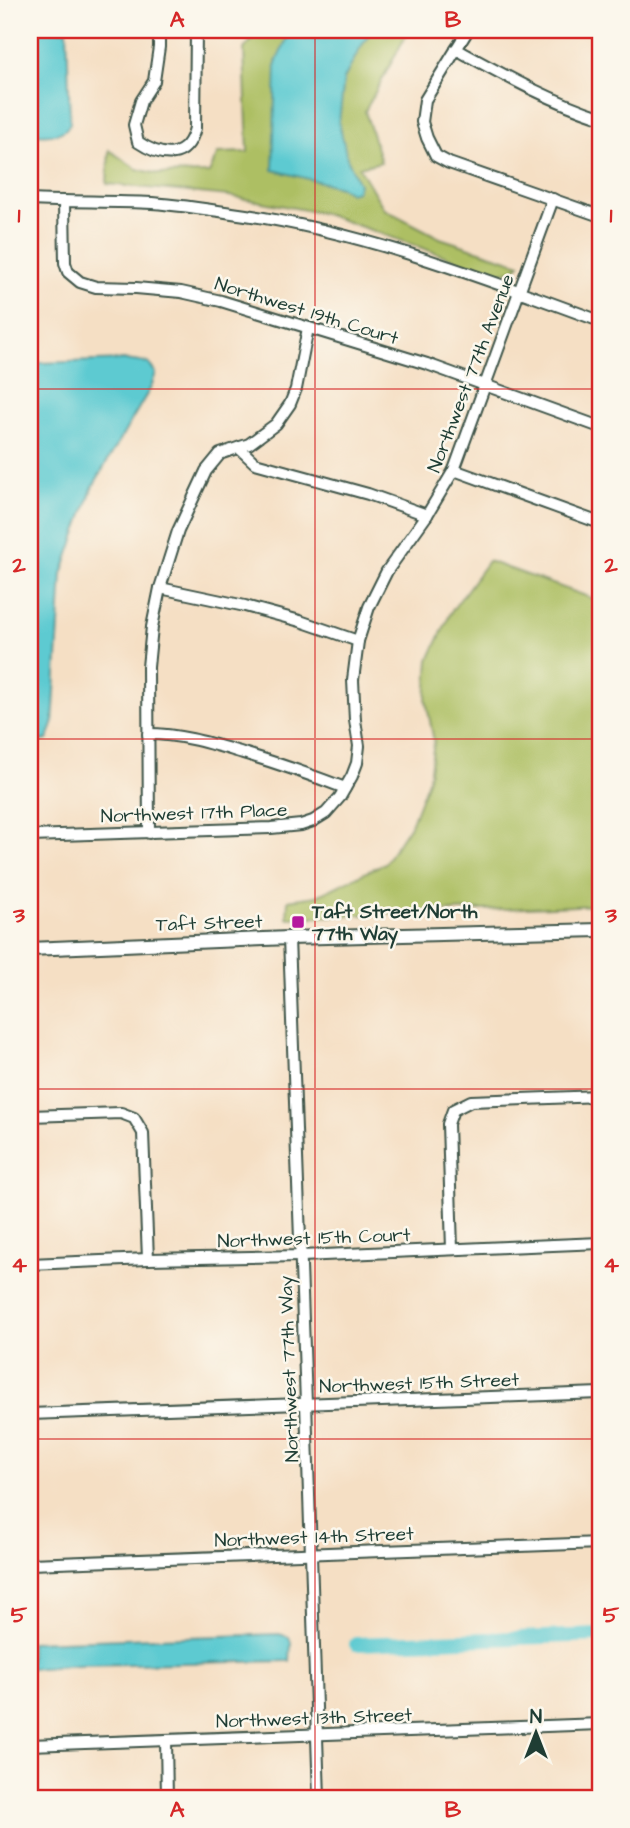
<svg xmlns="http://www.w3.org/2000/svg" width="630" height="1828" viewBox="0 0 630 1828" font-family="'Architects Daughter',sans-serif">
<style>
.green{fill:#adbf63;stroke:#667e4c;stroke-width:2}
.water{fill:#5dcad1;stroke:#3e8482;stroke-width:2}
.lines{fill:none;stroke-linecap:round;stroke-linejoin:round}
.canal{stroke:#5dcad1;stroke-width:14}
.minor-casing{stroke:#3f554a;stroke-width:14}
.tertiary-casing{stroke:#3f554a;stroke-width:16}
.minor{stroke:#fff;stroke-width:10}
.tertiary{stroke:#fff;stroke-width:12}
.grid{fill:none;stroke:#d62828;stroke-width:2;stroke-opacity:0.55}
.poi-dot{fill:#b5179e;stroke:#fbf7ec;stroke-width:2.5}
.labels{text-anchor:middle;stroke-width:5;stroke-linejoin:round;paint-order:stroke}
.street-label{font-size:19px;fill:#1f3d34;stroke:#fbf7ec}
.poi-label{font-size:19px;font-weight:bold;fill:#1f3d34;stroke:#fbf7ec;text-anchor:start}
.neatline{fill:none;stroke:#d62828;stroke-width:2.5}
.grid-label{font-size:23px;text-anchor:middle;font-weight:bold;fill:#d62828}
</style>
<rect width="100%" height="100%" fill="#fbf7ec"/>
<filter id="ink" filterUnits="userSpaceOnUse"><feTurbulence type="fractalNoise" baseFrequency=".0143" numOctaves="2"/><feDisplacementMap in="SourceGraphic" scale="14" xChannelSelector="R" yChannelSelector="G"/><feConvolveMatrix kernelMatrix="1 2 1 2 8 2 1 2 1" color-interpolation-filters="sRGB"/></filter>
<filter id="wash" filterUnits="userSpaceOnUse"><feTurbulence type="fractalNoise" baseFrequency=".00686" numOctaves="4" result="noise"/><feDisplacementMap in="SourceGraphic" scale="28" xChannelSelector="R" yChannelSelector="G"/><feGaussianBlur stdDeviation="1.57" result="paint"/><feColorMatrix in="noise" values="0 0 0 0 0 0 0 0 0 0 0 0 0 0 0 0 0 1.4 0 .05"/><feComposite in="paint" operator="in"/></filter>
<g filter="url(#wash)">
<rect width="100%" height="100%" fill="#f5dfc4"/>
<g class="green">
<polygon points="260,30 409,30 365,111 381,162 359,167 384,209 440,238 520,264 513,270 496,274 322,213 229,196 107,184 109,150 137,169 158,174 209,173 218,153 248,152 244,49"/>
<polygon points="488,561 600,601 600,905 287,918 288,900 317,896 385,863 412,822 429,778 434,742 426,700 429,660 451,612"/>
</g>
<g class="water">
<path d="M30,30H67L70,123C64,138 44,134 30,134Z"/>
<polygon points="291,30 372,30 359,50 344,79 339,122 347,158 359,184 357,191 350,193 340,187 273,170 276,62"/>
<polygon points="125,360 148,363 156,373 151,387 93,486 62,574 53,725 47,740 30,743 30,369 39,363"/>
<polygon points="279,1634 289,1637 291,1643 290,1661 79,1665 30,1669 30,1642"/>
</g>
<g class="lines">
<polyline class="canal" points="356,1644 600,1635"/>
</g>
</g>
<g filter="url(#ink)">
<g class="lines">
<defs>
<g id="minor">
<path d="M159,30V47L154,81L141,101L134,125L138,142C162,158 187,161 195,128L196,30"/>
<polyline points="468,30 425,100 422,122 427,138 436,156 449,163 600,216"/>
<path d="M456,49C502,74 550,101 600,117"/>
<path d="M30,200C71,202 112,201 152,203C179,205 206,209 232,213C359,230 480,277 600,321"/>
<polyline points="64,202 65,263 68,272 80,282 96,287 136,288 181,292 221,301 427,364 600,427"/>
<polyline points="239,448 255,463 368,494 427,515"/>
<polyline points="454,470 600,523"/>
<polyline points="160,588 245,606 300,621 358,641"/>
<path d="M148,734C181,734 212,744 243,753C277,763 311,775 345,788"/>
<polyline points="149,833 148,667 152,627 160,588 178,531 206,471 220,454 249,444 276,424 290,404 296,389 308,328"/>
<polyline points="30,836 271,828 301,825 313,821 326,813 340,797 352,776 357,763 359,746 355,720 353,680 358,641 369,607 387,571 427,515 454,470 553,199"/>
<polyline points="289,938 306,1403 319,1798"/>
<polyline points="30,1116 121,1113 134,1118 143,1133 148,1259"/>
<polyline points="452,1249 448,1124 453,1110 471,1101 600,1096"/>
<polyline points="30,1264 148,1259 301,1256 600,1243"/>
<polyline points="30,1414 600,1393"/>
<polyline points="30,1564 600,1543"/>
<polyline points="166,1740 167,1798"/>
<polyline points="30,1745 600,1724"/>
</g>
<polyline id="tertiary" points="30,949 289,938 600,930"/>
</defs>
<use href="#minor" class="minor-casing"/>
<use href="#tertiary" class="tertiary-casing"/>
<use href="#minor" class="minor"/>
<use href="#tertiary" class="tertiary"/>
</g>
</g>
<path class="grid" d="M315,30V1798M30,389H600M30,739H600M30,1089H600M30,1439H600"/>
<rect class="poi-dot" x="291" y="915" width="14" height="14" rx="3.5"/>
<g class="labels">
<g class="street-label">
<text transform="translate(307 310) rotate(17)" y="7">Northwest 19th Court</text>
<text transform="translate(470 373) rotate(-69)" y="7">Northwest 77th Avenue</text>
<text transform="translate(194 812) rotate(-2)" y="7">Northwest 17th Place</text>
<text transform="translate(209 922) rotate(-2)" y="7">Taft Street</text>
<text transform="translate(314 1237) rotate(-2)" y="7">Northwest 15th Court</text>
<text transform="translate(288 1369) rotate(-92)" y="7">Northwest 77th Way</text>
<text transform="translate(419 1382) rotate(-2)" y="7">Northwest 15th Street</text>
<text transform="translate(314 1536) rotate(-2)" y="7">Northwest 14th Street</text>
<text transform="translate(314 1717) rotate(-2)" y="7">Northwest 13th Street</text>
</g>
<g class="poi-label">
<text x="312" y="918">Taft Street/North<tspan x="312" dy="22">77th Way</tspan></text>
</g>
</g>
<rect width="630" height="1828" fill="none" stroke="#fbf7ec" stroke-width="77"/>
<g transform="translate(536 1733)" stroke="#fbf7ec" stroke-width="5" paint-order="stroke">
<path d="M0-5L12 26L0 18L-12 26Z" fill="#1f3d34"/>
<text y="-10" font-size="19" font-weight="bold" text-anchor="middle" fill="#1f3d34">N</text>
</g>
<rect x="38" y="38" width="554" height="1752" class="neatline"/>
<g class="grid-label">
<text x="177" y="27">A</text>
<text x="453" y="27">B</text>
<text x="19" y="222">1</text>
<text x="611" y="222">1</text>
<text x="19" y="572">2</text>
<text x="611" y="572">2</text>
<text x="19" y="922">3</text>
<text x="611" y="922">3</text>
<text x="19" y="1272">4</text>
<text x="611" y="1272">4</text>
<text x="19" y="1622">5</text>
<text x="611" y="1622">5</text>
<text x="177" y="1817">A</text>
<text x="453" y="1817">B</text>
</g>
</svg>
